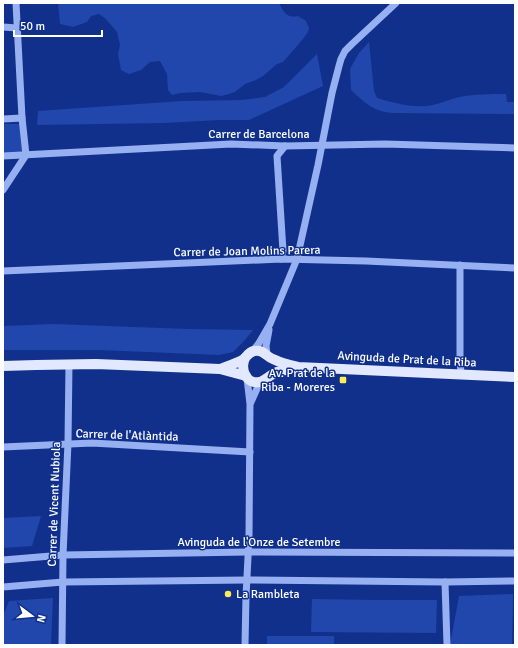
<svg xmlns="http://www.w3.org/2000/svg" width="518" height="648" viewBox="0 0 518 648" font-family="Signika,sans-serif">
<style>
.green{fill:#2147ac}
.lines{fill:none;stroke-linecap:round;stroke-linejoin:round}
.minor{stroke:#97b0f2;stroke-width:7}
.major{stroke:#e2e8ff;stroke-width:10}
.poi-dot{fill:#ffed58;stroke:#10308c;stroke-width:1.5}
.labels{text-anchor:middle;stroke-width:3;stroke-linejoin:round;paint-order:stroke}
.street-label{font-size:12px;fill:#fff;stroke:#10308c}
.poi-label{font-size:12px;fill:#fff;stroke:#10308c;text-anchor:end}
</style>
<rect width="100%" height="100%" fill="#10308c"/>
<g class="green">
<path d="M58,3H279C283,11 287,19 298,16L306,21L309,28L308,32L303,39L283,62L277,64L263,76L256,80L245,84L235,92L229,94L221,96L200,92L180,93L172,95L168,90L167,74L160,61L150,62L141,70L129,74L121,70L118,54L120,45L117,32L106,19L99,14L91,16L87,22L73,27L60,24Z"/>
<path d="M369,42L374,91L377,98C394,103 415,109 433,105C442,103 450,99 460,97C475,94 491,94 506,94L507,102H515V114L392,113C373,111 365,103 351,90L350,69L359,53Z"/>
<polygon points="317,54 323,86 249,120 219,120 164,123 37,125 38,111 182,101 242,100 265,97 284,87"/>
<polygon points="3,124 20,124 23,153 3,154"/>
<polygon points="54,324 188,329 253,330 244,341 233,352 219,355 98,350 3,350 3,326"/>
<polygon points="41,516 32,546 3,548 3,518"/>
<polygon points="513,594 512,645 450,645 459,596"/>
<polygon points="53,598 51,645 3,645 3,616 9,601"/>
<polygon points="312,599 375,600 437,600 436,633 311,632"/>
<rect x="267" y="636" width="67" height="9"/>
</g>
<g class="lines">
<g class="minor">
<polyline points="16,3 22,118 26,155"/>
<polyline points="3,27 17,28"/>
<polyline points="3,119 22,118"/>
<polyline points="3,156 231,144 285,146 385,144 515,148"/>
<polyline points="3,190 26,155"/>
<polyline points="281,259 283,251 277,156 285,146"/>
<polyline points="460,265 460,357 461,375"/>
<polyline points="3,271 281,259 366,261 515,268"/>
<polyline points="252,352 259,343 270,324 297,259 318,165 332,93 339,66 341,59 345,51 352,44 396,3"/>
<polyline points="267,355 266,346 269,330"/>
<polyline points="251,402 260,382"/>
<polyline points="3,447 92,443 250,452"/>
<polyline points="3,560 63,555 248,552 515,553"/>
<polyline points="445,582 447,645"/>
<polyline points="3,587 63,582 247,580 445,582 515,581"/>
<polyline points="62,645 63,555 68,443 69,364"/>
<polyline points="245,645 246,596 249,538 250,404 247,378"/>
</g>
<g class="major">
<path d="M245,358C240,369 246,385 260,382C266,380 271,374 277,372C283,370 289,370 296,368"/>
<polyline points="3,366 36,365 96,364 220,369 246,376"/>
<path d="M220,369C228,366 237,363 244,359C247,356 249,352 254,351C264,349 266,357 273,359C281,363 289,365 298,367L515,377"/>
</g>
</g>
<g class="poi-dot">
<rect x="339" y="376" width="8" height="8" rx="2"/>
<circle cx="228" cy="594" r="4"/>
</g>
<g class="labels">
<g class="street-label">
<text x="259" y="138">Carrer de Barcelona</text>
<text transform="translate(247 251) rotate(-1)" y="4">Carrer de Joan Molins Parera</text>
<text transform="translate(407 359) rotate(3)" y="4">Avinguda de Prat de la Riba</text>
<text transform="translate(127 435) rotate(2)" y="4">Carrer de l'Atlàntida</text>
<text transform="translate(54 504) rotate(-88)" y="4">Carrer de Vicent Nubiola</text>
<text x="259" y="546">Avinguda de l'Onze de Setembre</text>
</g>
<g class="poi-label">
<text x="335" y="377">Av. Prat de la<tspan x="335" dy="14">Riba - Moreres</tspan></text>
<text x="236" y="598" text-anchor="start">La Rambleta</text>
</g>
</g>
<rect width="518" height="648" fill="none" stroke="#ffffff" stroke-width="8"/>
<g transform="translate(32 616) rotate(106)" stroke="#10308c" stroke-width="3" paint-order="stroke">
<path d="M0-3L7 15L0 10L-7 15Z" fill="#ffffff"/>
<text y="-6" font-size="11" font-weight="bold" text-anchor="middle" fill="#ffffff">N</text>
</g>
<path d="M14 30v6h88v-6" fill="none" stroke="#ffffff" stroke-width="2"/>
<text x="20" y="30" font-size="12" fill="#ffffff" stroke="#10308c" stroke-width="3" paint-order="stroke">50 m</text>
</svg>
